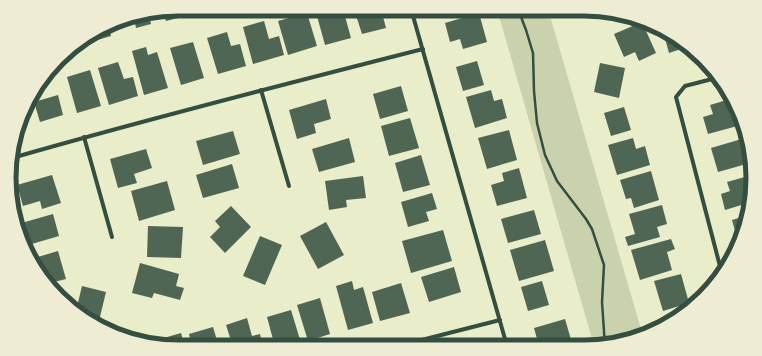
<svg xmlns="http://www.w3.org/2000/svg" width="762" height="356" viewBox="0 0 762 356" font-family="Barlow,sans-serif">
<style>
.green{fill:#cad2ad}
.building{fill:#4f6655}
.lines{fill:none;stroke-linecap:round;stroke-linejoin:round}
.path{stroke:#344e41;stroke-width:2.5}
.minor{stroke:#344e41;stroke-width:4}
.rim{fill:none;stroke:#344e41;stroke-width:5}
</style>
<rect width="100%" height="100%" fill="#e9edc9"/>
<polygon class="green" points="497,9 548,9 643,336 606,346 594,346"/>
<g class="building">
<polygon points="178,9 189,9 190,15 166,21 163,11"/>
<polygon points="341,9 343,9 351,38 325,45 317,16"/>
<polygon points="354,9 381,9 386,28 362,34"/>
<polygon points="440,9 466,9 442,16"/>
<polygon points="307,13 317,46 288,55 278,21"/>
<polygon points="479,13 487,42 463,49 460,39 450,42 445,23"/>
<polygon points="149,14 151,24 136,28 135,23 126,25 124,18"/>
<polygon points="264,21 269,39 279,36 284,55 253,64 243,27"/>
<polygon points="642,22 656,53 639,61 635,52 624,57 614,34"/>
<polygon points="109,26 111,36 87,43 85,38"/>
<polygon points="663,31 669,36 687,47 669,53"/>
<polygon points="227,32 231,46 240,44 246,66 218,74 207,38"/>
<polygon points="193,42 204,78 181,85 170,48"/>
<polygon points="146,47 148,55 157,52 168,88 144,95 132,51"/>
<polygon points="477,61 484,85 463,91 456,67"/>
<polygon points="118,62 124,79 133,77 138,96 109,105 98,68"/>
<polygon points="600,63 625,68 619,98 594,92"/>
<polygon points="90,70 101,106 77,113 67,77"/>
<polygon points="401,86 408,111 380,119 373,94"/>
<polygon points="491,90 494,101 502,99 507,118 475,128 466,97"/>
<polygon points="58,95 63,115 40,122 34,102"/>
<polygon points="326,99 331,119 314,124 316,133 297,139 289,110"/>
<polygon points="730,99 736,107 741,125 708,134 703,117 713,114 710,105"/>
<polygon points="624,107 631,130 611,136 604,113"/>
<polygon points="410,118 419,148 389,156 381,126"/>
<polygon points="509,130 517,160 487,169 478,138"/>
<polygon points="233,131 240,154 203,165 196,141"/>
<polygon points="349,138 355,162 319,172 312,149"/>
<polygon points="633,138 636,149 645,146 650,165 617,175 608,145"/>
<polygon points="745,138 750,163 718,172 711,148"/>
<polygon points="146,149 152,168 134,174 137,183 118,188 110,159"/>
<polygon points="421,155 430,185 403,192 395,163"/>
<polygon points="232,164 239,188 203,198 196,175"/>
<polygon points="519,168 527,198 497,206 491,185 504,181 502,173"/>
<polygon points="651,171 659,200 634,208 631,198 626,199 620,180"/>
<polygon points="52,175 61,203 42,209 40,201 23,206 17,185"/>
<polygon points="752,175 753,178 748,203 725,210 721,194 730,191 727,182"/>
<polygon points="363,176 366,198 346,200 347,207 329,210 325,181"/>
<polygon points="167,181 175,210 139,221 131,191"/>
<polygon points="432,193 437,209 426,212 429,221 408,227 401,202"/>
<polygon points="662,205 667,224 657,227 660,237 628,246 625,237 635,234 629,214"/>
<polygon points="231,206 251,227 225,253 210,237 220,227 215,221"/>
<polygon points="534,210 541,234 508,243 501,219"/>
<polygon points="53,214 59,236 25,246 18,224"/>
<polygon points="745,216 740,243 739,245 732,220"/>
<polygon points="326,222 344,255 318,269 300,236"/>
<polygon points="148,226 183,227 181,258 147,257"/>
<polygon points="443,230 452,261 411,273 402,241"/>
<polygon points="260,236 282,245 265,285 243,276"/>
<polygon points="671,239 675,249 667,252 672,270 640,280 631,250"/>
<polygon points="545,240 554,271 519,281 510,250"/>
<polygon points="58,251 66,279 50,283 31,259"/>
<polygon points="140,263 179,274 176,286 184,288 180,300 154,293 152,298 132,293"/>
<polygon points="454,267 461,292 429,302 421,277"/>
<polygon points="681,274 689,303 663,311 654,281"/>
<polygon points="352,281 354,290 363,287 373,323 348,330 336,286"/>
<polygon points="542,281 549,305 528,311 521,287"/>
<polygon points="401,283 410,313 380,321 372,292"/>
<polygon points="82,286 106,292 98,325 76,311"/>
<polygon points="320,298 330,334 308,341 297,305"/>
<polygon points="291,310 301,343 287,347 275,347 267,317"/>
<polygon points="684,313 661,327 659,320"/>
<polygon points="247,318 252,336 260,334 263,347 233,347 226,325"/>
<polygon points="565,319 572,343 562,346 539,346 534,328"/>
<polygon points="213,327 219,347 192,347 189,334"/>
<polygon points="181,333 185,347 178,347 157,343 157,340"/>
</g>
<g class="lines">
<polyline class="path" points="518,9 526,30 533,53 534,91 537,123 545,155 557,181 586,219 592,229 604,265 602,302 605,346"/>
<g class="minor">
<polyline points="411,9 507,346"/>
<polyline points="716,78 685,86 676,97 722,274"/>
<polyline points="261,90 289,186"/>
<polyline points="84,137 112,237"/>
<path d="M12,158C148,119 285,84 423,49"/>
<polyline points="398,346 500,320"/>
</g>
</g>
<path d="M0 0H762V356H0ZM178 16H584A162 162 0 0 1 746 178V178A162 162 0 0 1 584 340H178A162 162 0 0 1 16 178V178A162 162 0 0 1 178 16Z" fill="#eeecd3" fill-rule="evenodd"/>
<path class="rim" d="M178 16H584A162 162 0 0 1 746 178V178A162 162 0 0 1 584 340H178A162 162 0 0 1 16 178V178A162 162 0 0 1 178 16Z"/>
</svg>
